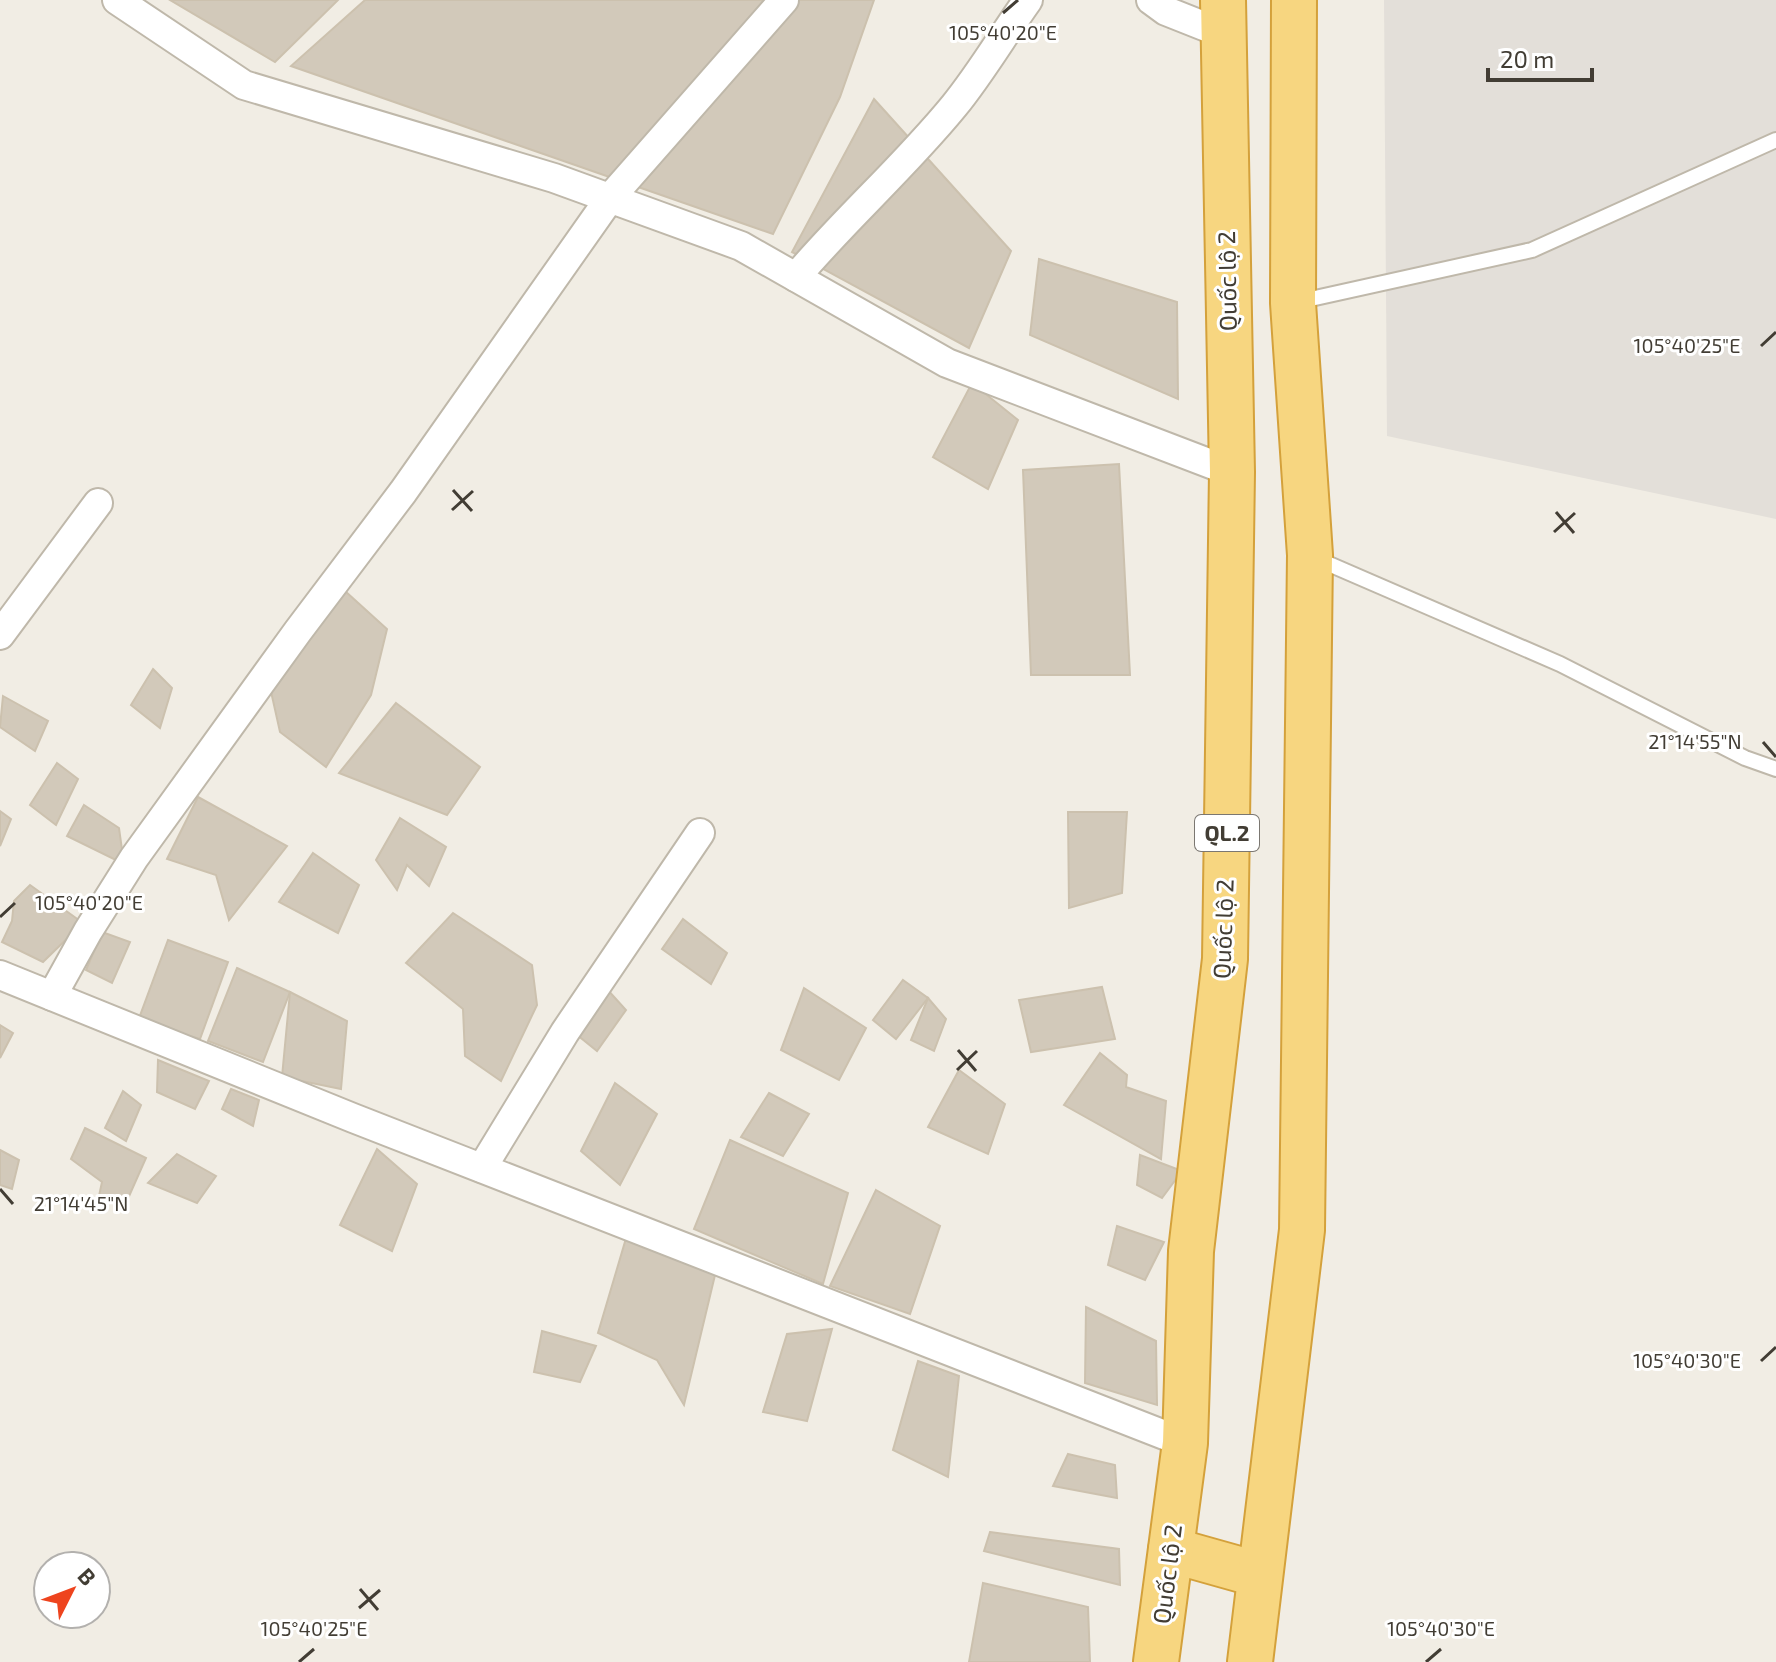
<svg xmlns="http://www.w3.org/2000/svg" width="1776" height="1662" viewBox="0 0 1776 1662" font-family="'Exo 2',sans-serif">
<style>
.industrial{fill:#e3dfd9}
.building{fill:#d2c9ba;stroke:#ccc1ae;stroke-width:2}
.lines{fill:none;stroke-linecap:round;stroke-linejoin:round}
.service-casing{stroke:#bfb8aa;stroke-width:18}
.minor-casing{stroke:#bfb8aa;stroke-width:32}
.trunk-casing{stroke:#d4a13b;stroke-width:48}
.service{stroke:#fff;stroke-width:14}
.minor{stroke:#fff;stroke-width:28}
.trunk{stroke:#f7d680;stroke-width:44}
.ticks{fill:none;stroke:#423d34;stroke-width:3}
.labels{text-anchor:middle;stroke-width:6;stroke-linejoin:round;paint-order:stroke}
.shield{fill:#fff;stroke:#7b7771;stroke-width:2}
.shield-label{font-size:22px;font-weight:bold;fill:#423d34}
.street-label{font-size:24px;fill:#423d34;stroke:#fff}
.ticks-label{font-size:20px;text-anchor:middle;fill:#423d34;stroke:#fff;stroke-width:6;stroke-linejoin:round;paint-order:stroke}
</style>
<rect width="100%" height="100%" fill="#f1ede4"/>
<polygon class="industrial" points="1384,0 1776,0 1776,519 1387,436"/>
<g class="building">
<polygon points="170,0 338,0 275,62"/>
<polygon points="365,0 874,0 840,97 773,234 291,66"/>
<polygon points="874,99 1011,251 969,348 792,252"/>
<polygon points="1039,259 1177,302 1178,399 1030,335"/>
<polygon points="972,383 1018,420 988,489 933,457"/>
<polygon points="1119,464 1130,675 1031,675 1023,470"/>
<polygon points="345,591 387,629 371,695 326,767 280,732 268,678"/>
<polygon points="153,669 172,688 160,728 131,705"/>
<polygon points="3,696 48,721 35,751 0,727"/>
<polygon points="396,703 480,767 447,815 339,773"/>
<polygon points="57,763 78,779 56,825 30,805"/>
<polygon points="198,797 287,846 229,920 216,875 167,859"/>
<polygon points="84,805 119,828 124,864 67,836"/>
<polygon points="0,811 11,819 0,846"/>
<polygon points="1068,812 1127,812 1122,893 1069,908"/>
<polygon points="400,818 446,847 429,886 407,865 397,890 376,860"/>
<polygon points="313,853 359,885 338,933 279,902"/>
<polygon points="30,885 83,923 43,962 2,942 12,921 14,901"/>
<polygon points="453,913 532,965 537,1005 501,1081 465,1056 463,1009 406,963"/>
<polygon points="683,919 727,953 711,984 662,949"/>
<polygon points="102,932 130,942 112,983 86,970"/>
<polygon points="168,940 228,962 200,1039 138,1021"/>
<polygon points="237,968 290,992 263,1062 208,1041"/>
<polygon points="903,980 928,998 896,1039 873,1020"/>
<polygon points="1102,987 1115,1039 1031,1052 1019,1000"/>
<polygon points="606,988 626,1010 597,1051 576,1034"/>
<polygon points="804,988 866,1028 839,1080 781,1050"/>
<polygon points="290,992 347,1021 341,1089 282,1077"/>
<polygon points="928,998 946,1019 934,1051 911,1040"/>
<polygon points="0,1025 13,1033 0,1058"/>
<polygon points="1100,1053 1127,1075 1126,1087 1166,1101 1161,1159 1064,1105"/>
<polygon points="158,1060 209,1081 195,1109 157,1092"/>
<polygon points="959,1070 1005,1104 988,1154 928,1127"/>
<polygon points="615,1083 657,1114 620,1185 581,1151"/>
<polygon points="231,1089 259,1100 253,1126 222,1109"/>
<polygon points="123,1091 141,1105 126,1141 105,1128"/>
<polygon points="769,1093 809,1114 783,1156 741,1137"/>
<polygon points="85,1128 146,1158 126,1203 99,1196 102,1182 71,1159"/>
<polygon points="730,1140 848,1193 823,1284 694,1229"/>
<polygon points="377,1149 417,1184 392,1251 340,1225"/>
<polygon points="0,1150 19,1160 12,1189 0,1185"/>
<polygon points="177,1154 216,1176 197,1203 148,1183"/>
<polygon points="1140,1155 1182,1171 1162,1198 1137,1185"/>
<polygon points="876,1190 940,1226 910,1314 830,1286"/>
<polygon points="1117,1226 1164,1242 1145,1280 1108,1265"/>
<polygon points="627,1235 715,1275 684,1405 657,1360 598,1333"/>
<polygon points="1086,1307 1156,1341 1157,1405 1085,1383"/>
<polygon points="832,1329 807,1421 763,1412 787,1334"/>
<polygon points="542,1331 596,1346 580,1382 534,1372"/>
<polygon points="918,1361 959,1376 948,1477 893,1450"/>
<polygon points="1068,1454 1115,1465 1117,1498 1053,1486"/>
<polygon points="990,1532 1119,1549 1120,1585 984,1551"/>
<polygon points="983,1583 1088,1607 1090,1662 969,1662"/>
</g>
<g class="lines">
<defs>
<g id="service">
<polyline points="1297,302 1532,250 1776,140"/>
<polyline points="1315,558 1560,664 1745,758 1776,769"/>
</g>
<g id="minor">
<polyline points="117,0 244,85 554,178 741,246 947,363 1232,472"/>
<polyline points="1151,0 1166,11 1224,34"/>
<path d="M796,277C846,218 905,166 954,106C981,73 1003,35 1028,0"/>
<polyline points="0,635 98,503"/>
<polyline points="0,975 353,1118 1185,1443"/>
<polyline points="52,996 88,931 134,858 298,631 403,492 610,198 784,0"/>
<polyline points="482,1168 565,1032 700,833"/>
</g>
<g id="trunk">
<polyline points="1171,1550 1260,1575"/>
<polyline points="1156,1662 1185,1443 1191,1251 1225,959 1232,472 1223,0"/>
<polyline points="1250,1662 1302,1230 1310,555 1293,303 1294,0"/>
</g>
</defs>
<use href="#service" class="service-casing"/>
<use href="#minor" class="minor-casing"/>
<use href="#trunk" class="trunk-casing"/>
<use href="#service" class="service"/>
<use href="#minor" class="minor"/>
<use href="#trunk" class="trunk"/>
</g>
<path class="ticks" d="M1003,13L1018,0M1761,346L1776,332M453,490L472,511M452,510L473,491M1556,512L1574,533M1554,532L1575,513M1763,742L1776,757M0,917L15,903M958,1050L976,1071M957,1070L977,1051M0,1189L13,1204M1761,1361L1776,1347M360,1589L378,1610M359,1608L380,1590M299,1662L314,1649M1426,1662L1441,1649"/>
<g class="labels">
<rect class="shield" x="1195" y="815" width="64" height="36" rx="6"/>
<g class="shield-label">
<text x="1227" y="841">QL.2</text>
</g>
<g class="street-label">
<text transform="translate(1228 281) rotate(-91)" y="8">Quốc lộ 2</text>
<text transform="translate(1224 929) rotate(-88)" y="8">Quốc lộ 2</text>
<text transform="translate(1168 1574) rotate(-83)" y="8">Quốc lộ 2</text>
</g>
</g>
<g class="ticks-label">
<text x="1003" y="40">105°40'20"E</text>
<text x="1687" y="353">105°40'25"E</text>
<text x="1695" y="749">21°14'55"N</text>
<text x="89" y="910">105°40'20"E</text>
<text x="81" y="1211">21°14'45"N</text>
<text x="1687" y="1368">105°40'30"E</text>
<text x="314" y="1636">105°40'25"E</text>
<text x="1441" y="1636">105°40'30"E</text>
</g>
<g transform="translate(72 1590) rotate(48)"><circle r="38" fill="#ffffff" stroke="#b3b1ae" stroke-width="2"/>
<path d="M0-6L14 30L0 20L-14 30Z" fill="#ee441e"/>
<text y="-12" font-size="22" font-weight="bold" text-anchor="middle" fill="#423d34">B</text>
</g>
<path d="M1488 68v12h104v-12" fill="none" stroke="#423d34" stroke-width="4"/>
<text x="1500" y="68" font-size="24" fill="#423d34" stroke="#ffffff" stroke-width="6" paint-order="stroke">20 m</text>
</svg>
